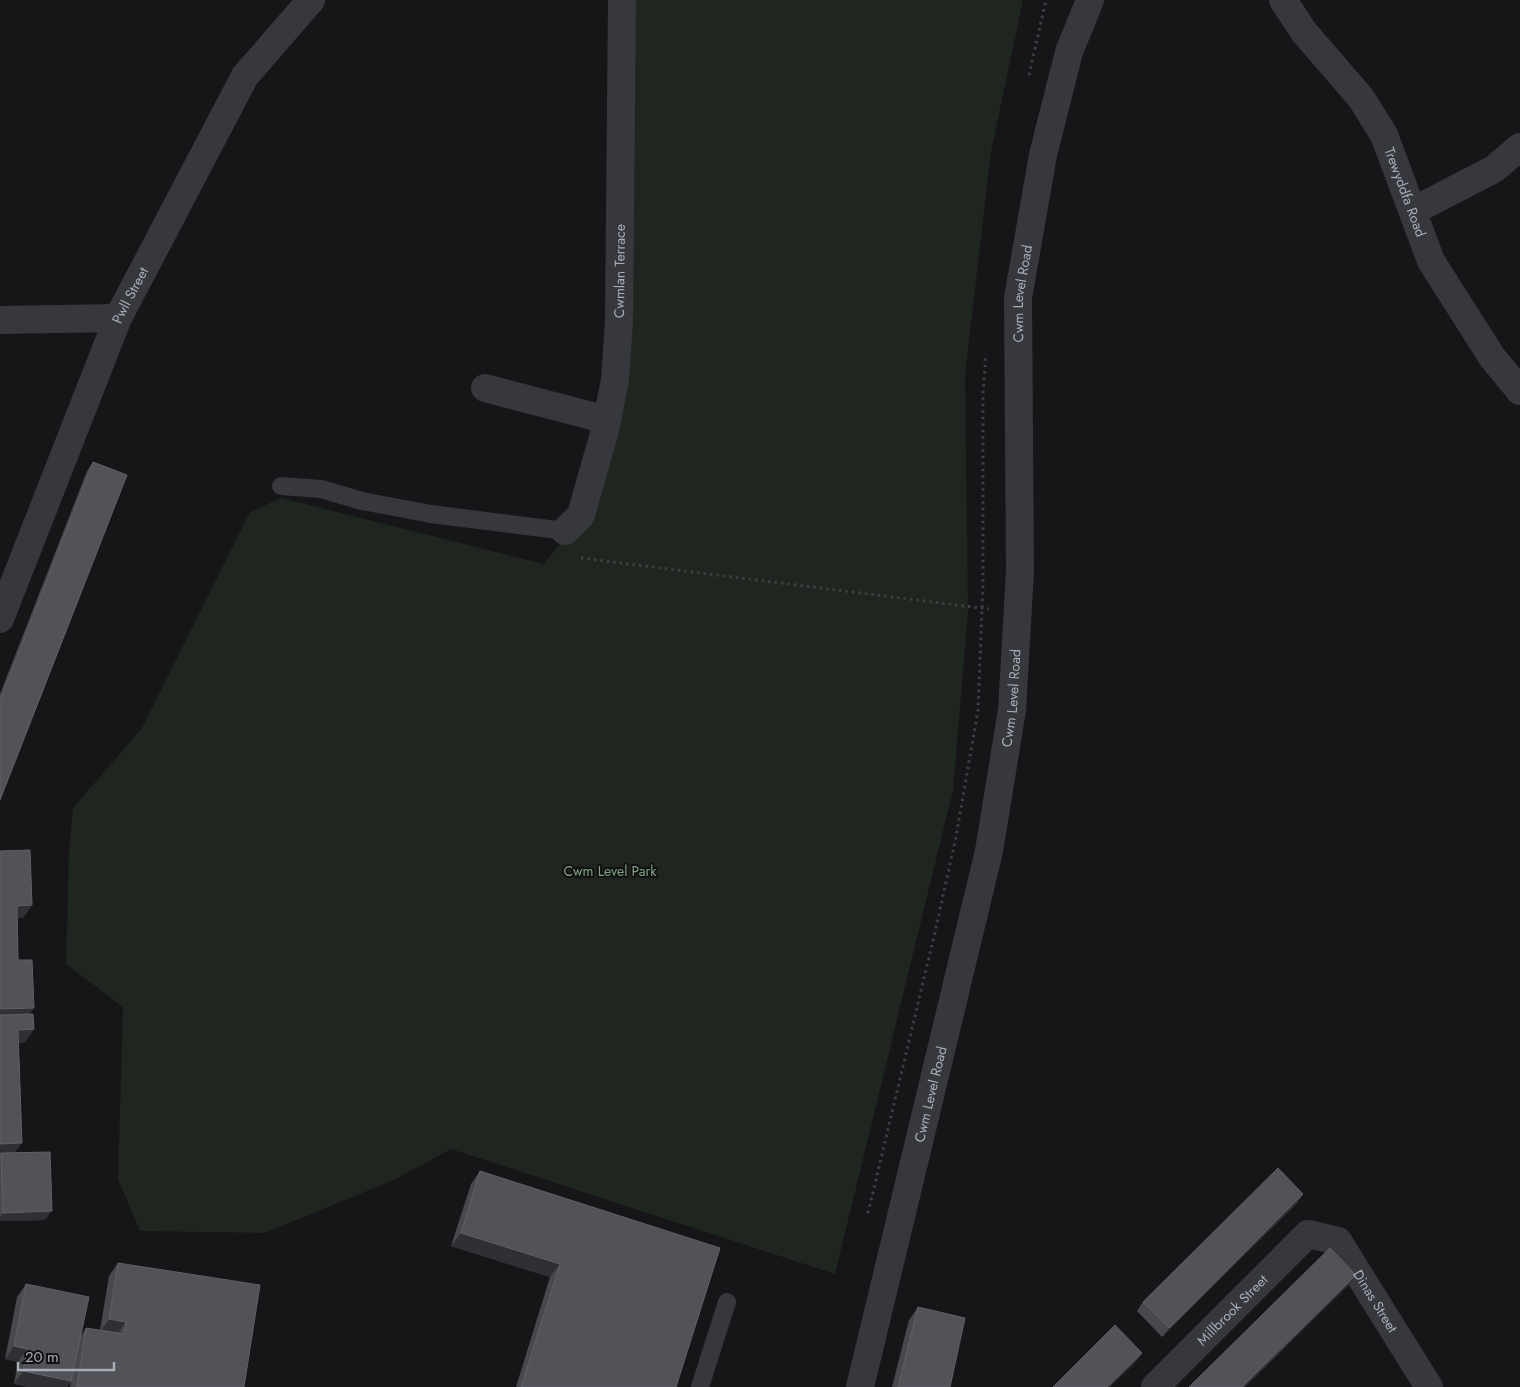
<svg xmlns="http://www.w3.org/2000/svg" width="1520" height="1387" viewBox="0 0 1520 1387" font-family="Jost,sans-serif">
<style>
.green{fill:#1e261f}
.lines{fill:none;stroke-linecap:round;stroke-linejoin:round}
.path{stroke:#3d3f44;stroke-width:3;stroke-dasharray:2.5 4;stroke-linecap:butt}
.service{stroke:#37383d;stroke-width:18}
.minor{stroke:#37383d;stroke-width:28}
.tertiary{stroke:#37383d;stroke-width:28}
.wall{fill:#47494d}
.shaded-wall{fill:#2f3033}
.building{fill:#525359;stroke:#5f6168}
.labels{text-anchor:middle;stroke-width:4;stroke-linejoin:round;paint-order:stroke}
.street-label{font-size:14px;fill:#a8adb8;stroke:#111113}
.park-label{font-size:14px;fill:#7fa381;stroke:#111113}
</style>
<rect width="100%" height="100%" fill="#161618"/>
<polygon class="green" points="630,0 1023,0 991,152 965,375 968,611 953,790 835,1274 451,1149 396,1179 265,1233 140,1231 118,1179 123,1007 66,964 69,851 73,808 142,728 250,512 281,498 544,564 557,547 592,515"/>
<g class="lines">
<g class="path">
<polyline points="1029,75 1046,0"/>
<polyline points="581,558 989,609"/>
<polyline points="868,1213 935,932 956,837 978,710 983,585 983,393 986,354"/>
</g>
<g class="service">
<polyline points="281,486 321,489 362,501 431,514 565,531"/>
<polyline points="700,1387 727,1302"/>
</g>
<g class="minor">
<path id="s1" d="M1283,0L1304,32L1361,98L1384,135L1431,261L1492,357L1520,391"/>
<polyline points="1413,211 1494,169 1520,147"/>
<polyline points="0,320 118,318"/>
<polyline points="485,388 607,420"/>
<path id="s2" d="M565,531L581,515L605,430L615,380L619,320L622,0"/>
<path id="s3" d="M0,619L118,318L245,76L311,0"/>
<path id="s4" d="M1155,1387L1308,1234L1338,1241L1429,1387"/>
</g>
<path class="tertiary" id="s5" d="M860,1387L989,851L1012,710L1020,571L1018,298L1043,155L1069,52L1090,0"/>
</g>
<g class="wall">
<polygon points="93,462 0,800 0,694 87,471"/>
<polygon points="0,851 32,905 23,918 17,918 18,960 29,1014 34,1029 25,1042 18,1043 15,1152 45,1220 0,1221"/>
<polygon points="480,1171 676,1387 516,1387 550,1277 451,1246 471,1184"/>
<polygon points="1303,1194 1297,1203 1162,1337 1137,1311 1143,1302"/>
<polygon points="118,1263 244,1387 70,1387 71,1382 67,1387 14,1384 18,1362 5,1359 17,1297 26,1284 81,1336 86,1328 100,1330 109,1276"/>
<polygon points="918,1307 950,1387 892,1387 909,1320"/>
</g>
<g class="shaded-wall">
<polygon points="32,905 23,918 8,919 17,906"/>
<polygon points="34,1008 24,1021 0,1022 0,1009"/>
<polygon points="34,1029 25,1042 9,1043 18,1030"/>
<polygon points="22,1143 12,1156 1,1153 0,1154 0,1144"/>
<polygon points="1303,1194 1297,1203 1162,1337 1169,1328"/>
<polygon points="52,1211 45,1220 0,1221 0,1217 3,1213"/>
<polygon points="461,1233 560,1264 550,1277 451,1246"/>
<polygon points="1356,1275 1350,1284 1245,1387 1242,1387"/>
<polygon points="109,1319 126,1322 117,1335 100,1332"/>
<polygon points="14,1346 27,1349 18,1362 5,1359"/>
<polygon points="1142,1353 1136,1362 1110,1387 1107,1387"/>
<polygon points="23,1371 71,1381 67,1387 26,1387 14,1384"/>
</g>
<g class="building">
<polygon points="93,462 127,475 0,800 0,701"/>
<polygon points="30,850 32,905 17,906 18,960 32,960 34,1008 0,1009 0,851"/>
<polygon points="33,1014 34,1029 18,1030 22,1143 0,1144 0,1015"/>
<polygon points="50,1152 52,1211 3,1213 1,1153"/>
<polygon points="1278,1168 1303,1194 1169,1328 1143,1302"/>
<polygon points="480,1171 720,1248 676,1387 521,1387 560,1264 461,1233"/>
<polygon points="1330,1248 1356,1275 1242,1387 1189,1387"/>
<polygon points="118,1263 260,1285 244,1387 77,1387 86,1328 124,1334 126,1322 109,1319"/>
<polygon points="26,1284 89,1297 71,1381 23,1371 27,1349 14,1346"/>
<polygon points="918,1307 965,1318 950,1387 898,1387"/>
<polygon points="1115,1325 1142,1353 1107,1387 1053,1387"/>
</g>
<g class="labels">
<g class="street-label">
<text dy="5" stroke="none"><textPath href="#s1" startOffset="230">Trewyddfa Road</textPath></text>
<text dy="5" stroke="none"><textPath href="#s2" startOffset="271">Cwmlan Terrace</textPath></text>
<text dy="5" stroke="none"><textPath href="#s5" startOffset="1111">Cwm Level Road</textPath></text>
<text dy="5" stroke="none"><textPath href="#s3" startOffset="349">Pwll Street</textPath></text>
<text dy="5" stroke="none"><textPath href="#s5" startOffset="706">Cwm Level Road</textPath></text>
<text dy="5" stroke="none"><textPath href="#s5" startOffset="301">Cwm Level Road</textPath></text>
<text dy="5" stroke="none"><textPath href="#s4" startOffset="318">Dinas Street</textPath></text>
<text dy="5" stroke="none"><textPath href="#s4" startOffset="109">Millbrook Street</textPath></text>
</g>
<g class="park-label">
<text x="610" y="876">Cwm Level Park</text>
</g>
</g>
<path d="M18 1362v8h96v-8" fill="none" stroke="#a8adb8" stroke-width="2.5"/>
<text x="25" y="1362" font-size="15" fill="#a8adb8" stroke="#111113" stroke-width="4" paint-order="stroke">20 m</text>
</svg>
